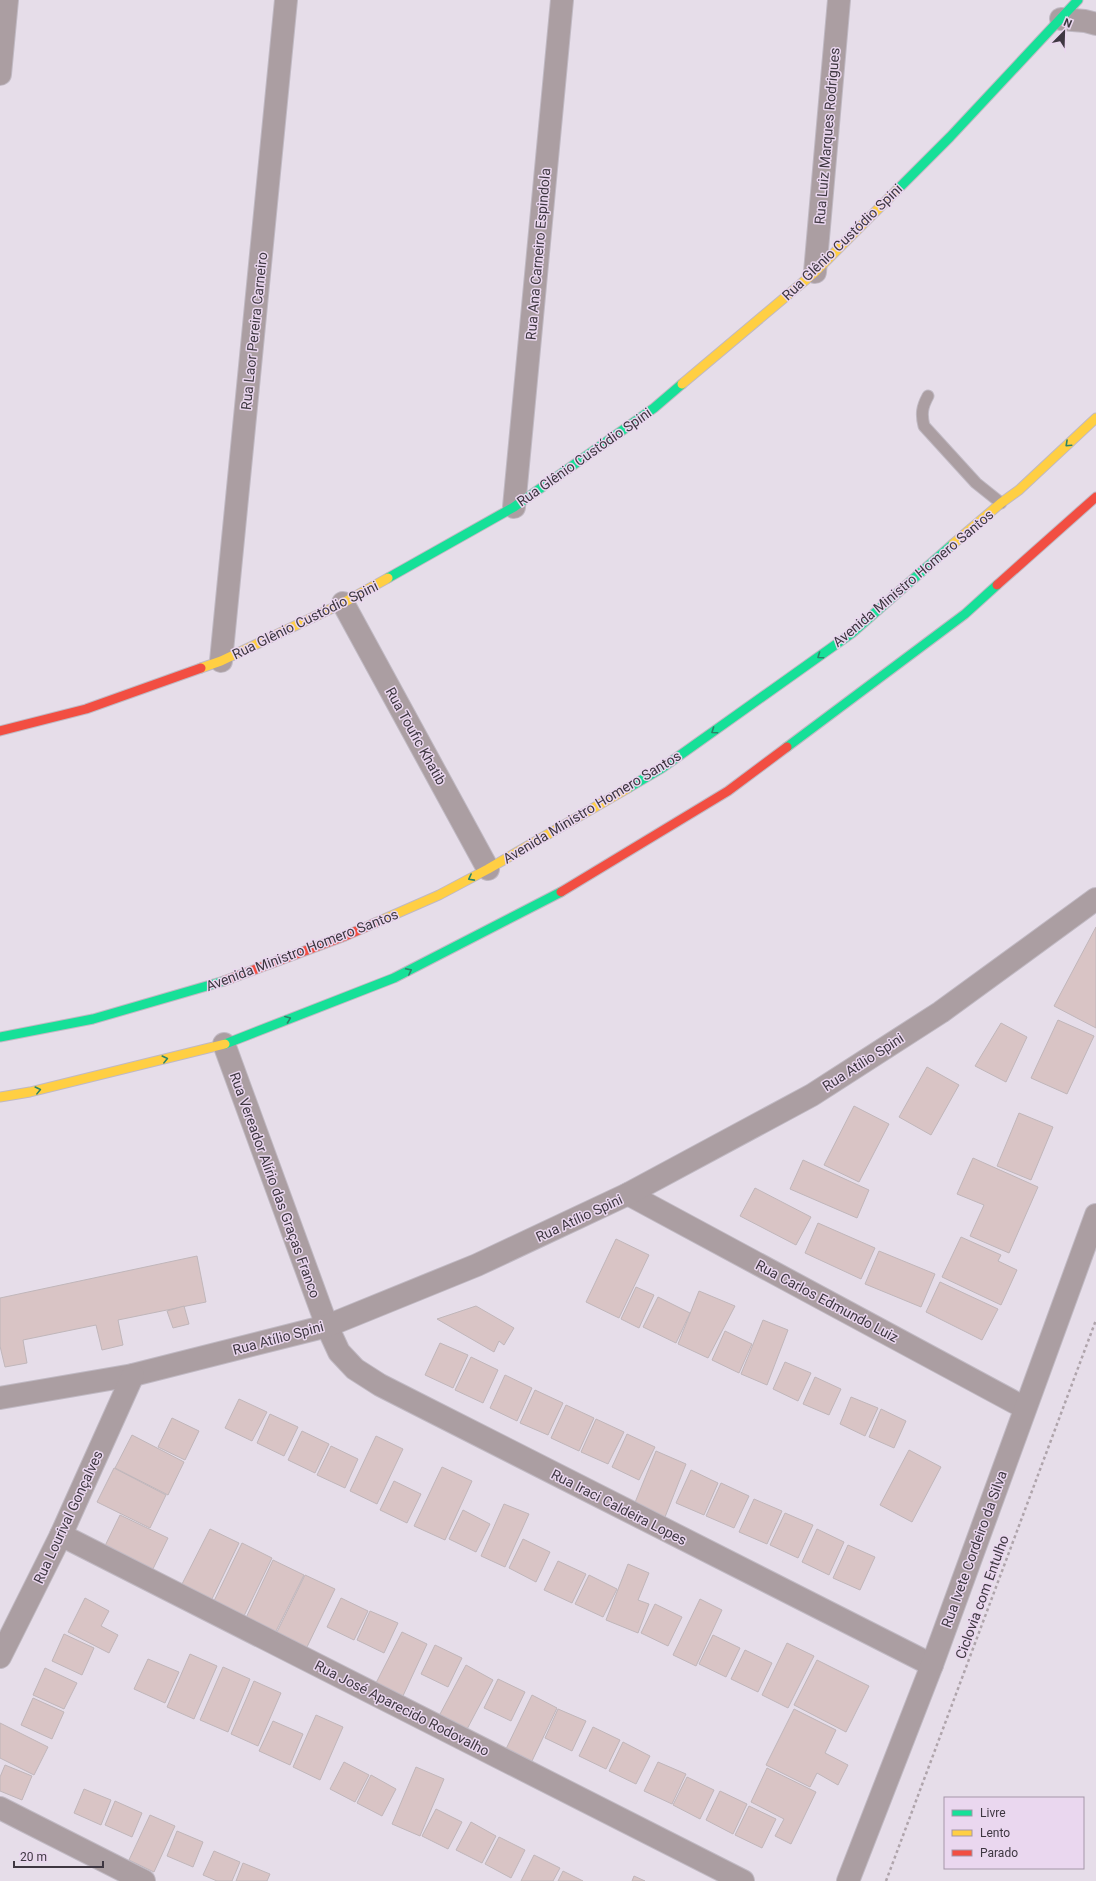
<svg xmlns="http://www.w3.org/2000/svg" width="1096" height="1881" viewBox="0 0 1096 1881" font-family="Roboto,sans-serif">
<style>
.building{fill:#d9c4c5;stroke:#c0b6ba}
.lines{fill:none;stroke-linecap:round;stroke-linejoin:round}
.lane-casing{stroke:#c0b9c3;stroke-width:13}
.street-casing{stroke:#c0b9c3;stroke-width:24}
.fast-casing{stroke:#c0b9c3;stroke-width:11}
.slow-casing{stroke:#c0b9c3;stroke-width:11}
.jam-casing{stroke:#c0b9c3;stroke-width:11}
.path{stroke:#afa4ab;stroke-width:2.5;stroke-dasharray:3 3;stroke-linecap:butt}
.lane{stroke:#ab9ea2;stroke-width:11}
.street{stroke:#ab9ea2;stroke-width:22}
.fast{stroke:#16e098;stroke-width:9}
.slow{stroke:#ffcf43;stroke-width:9}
.jam{stroke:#f24e42;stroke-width:9}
.oneway{stroke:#2c8368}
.labels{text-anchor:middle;stroke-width:3;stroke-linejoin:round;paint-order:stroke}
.street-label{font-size:14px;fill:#3e3741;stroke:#ead7ef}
</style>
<rect width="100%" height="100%" fill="#e6dde9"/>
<g class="building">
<polygon points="1096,927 1096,1028 1054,1006"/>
<polygon points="1058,1020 1094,1036 1067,1094 1031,1078"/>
<polygon points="1001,1023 1027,1037 1006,1082 975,1066"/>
<polygon points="927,1067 959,1085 931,1135 899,1117"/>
<polygon points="854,1106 889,1124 859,1182 824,1165"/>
<polygon points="1019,1113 1053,1127 1031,1180 997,1166"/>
<polygon points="973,1158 1038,1187 1009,1253 970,1236 984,1205 957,1194"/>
<polygon points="803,1160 869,1190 857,1218 790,1189"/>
<polygon points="755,1188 811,1217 796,1245 740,1216"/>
<polygon points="818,1223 875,1248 861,1279 805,1253"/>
<polygon points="961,1237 1001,1255 998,1261 1017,1270 1001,1305 942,1277"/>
<polygon points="616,1239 649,1255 619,1318 586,1302"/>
<polygon points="879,1251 935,1274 921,1307 865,1284"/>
<polygon points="197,1256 206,1302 118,1320 123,1345 102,1350 96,1325 23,1340 27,1363 5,1367 0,1346 0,1298"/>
<polygon points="940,1282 998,1309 982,1340 926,1312"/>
<polygon points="636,1287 654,1295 639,1328 621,1319"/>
<polygon points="699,1291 735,1306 708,1358 678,1344"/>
<polygon points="658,1297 690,1313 676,1343 643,1327"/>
<polygon points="184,1306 189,1324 173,1328 167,1311"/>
<polygon points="476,1306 514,1328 504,1345 499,1341 494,1352 437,1319"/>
<polygon points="763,1320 788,1330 767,1385 741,1374"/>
<polygon points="725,1331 752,1344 739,1373 712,1360"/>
<polygon points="440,1343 468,1355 453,1388 425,1375"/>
<polygon points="471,1357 498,1370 483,1403 455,1390"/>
<polygon points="785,1362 811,1373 798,1401 773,1389"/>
<polygon points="505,1375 532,1388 517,1421 490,1408"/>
<polygon points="815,1377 841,1389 829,1415 803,1404"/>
<polygon points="535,1390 563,1403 548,1435 520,1423"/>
<polygon points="851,1397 878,1408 865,1436 840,1424"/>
<polygon points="239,1399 267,1412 252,1441 225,1428"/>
<polygon points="566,1405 594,1418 579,1451 551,1438"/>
<polygon points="881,1409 906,1421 894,1448 869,1437"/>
<polygon points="270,1414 298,1427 284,1456 257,1443"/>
<polygon points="172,1418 199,1431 185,1460 158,1447"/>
<polygon points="596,1419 624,1432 608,1464 581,1452"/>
<polygon points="302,1431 329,1444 315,1473 288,1460"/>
<polygon points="627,1434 655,1447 639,1480 612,1467"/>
<polygon points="132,1435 184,1462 168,1495 115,1468"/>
<polygon points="376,1436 403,1449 377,1504 350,1491"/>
<polygon points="331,1446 358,1459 345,1488 317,1475"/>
<polygon points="909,1450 941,1467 912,1522 880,1505"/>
<polygon points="656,1451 686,1464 665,1517 634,1505"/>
<polygon points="442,1467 472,1481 445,1540 414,1526"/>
<polygon points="114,1468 166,1495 150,1528 97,1502"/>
<polygon points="691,1470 718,1483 704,1515 676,1503"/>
<polygon points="394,1481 421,1494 407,1523 380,1510"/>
<polygon points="721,1483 749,1496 734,1528 706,1516"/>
<polygon points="754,1499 782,1511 767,1544 739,1532"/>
<polygon points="504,1504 529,1514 505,1567 481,1556"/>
<polygon points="463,1510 490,1524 476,1552 449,1539"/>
<polygon points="785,1513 813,1525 798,1558 770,1545"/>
<polygon points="120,1515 168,1538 151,1573 103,1550"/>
<polygon points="210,1529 239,1543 210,1603 180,1588"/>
<polygon points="817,1529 844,1542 829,1575 802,1562"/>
<polygon points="523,1539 550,1552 536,1582 509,1568"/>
<polygon points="242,1543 272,1558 243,1618 213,1603"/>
<polygon points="848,1545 875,1557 860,1590 833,1578"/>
<polygon points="273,1560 304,1575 274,1635 245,1620"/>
<polygon points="558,1561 586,1574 572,1603 544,1590"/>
<polygon points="628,1564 649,1573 638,1600 649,1604 638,1633 606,1620"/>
<polygon points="305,1575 335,1589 306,1649 276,1634"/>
<polygon points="589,1575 617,1589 603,1617 575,1604"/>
<polygon points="85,1598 109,1611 101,1626 118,1635 109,1653 68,1632"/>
<polygon points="341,1598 368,1611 354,1640 327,1627"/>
<polygon points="700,1599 722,1610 696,1666 673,1655"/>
<polygon points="655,1604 682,1617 668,1646 641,1633"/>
<polygon points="370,1611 398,1623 384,1653 357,1640"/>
<polygon points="402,1632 427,1644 402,1698 375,1685"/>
<polygon points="64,1634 94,1648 82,1675 52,1661"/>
<polygon points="713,1635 740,1648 726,1677 699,1664"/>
<polygon points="787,1643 814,1656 788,1708 762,1695"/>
<polygon points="435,1645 462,1658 448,1687 421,1674"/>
<polygon points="745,1650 772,1663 758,1692 731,1679"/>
<polygon points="190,1654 217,1666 194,1719 167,1707"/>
<polygon points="148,1659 179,1672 165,1703 134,1689"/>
<polygon points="817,1660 869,1686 846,1732 794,1705"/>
<polygon points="466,1665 493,1680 466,1731 439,1716"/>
<polygon points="223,1667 250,1679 228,1732 200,1720"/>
<polygon points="45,1668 77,1683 64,1709 33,1695"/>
<polygon points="498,1679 525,1692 511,1721 484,1708"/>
<polygon points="254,1681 281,1693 258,1746 231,1734"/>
<polygon points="532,1695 557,1708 532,1761 506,1749"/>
<polygon points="33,1698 64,1712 52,1739 21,1725"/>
<polygon points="558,1709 586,1721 572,1751 545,1738"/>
<polygon points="794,1709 836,1730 825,1753 848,1765 838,1785 817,1773 810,1787 766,1765"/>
<polygon points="316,1715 343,1727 320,1780 293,1767"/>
<polygon points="273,1721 303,1734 290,1765 259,1751"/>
<polygon points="0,1723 48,1747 34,1775 0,1758"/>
<polygon points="593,1727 620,1740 606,1769 579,1756"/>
<polygon points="623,1742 650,1756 636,1784 609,1771"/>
<polygon points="344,1762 369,1775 355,1802 330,1789"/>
<polygon points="658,1762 686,1774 672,1804 644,1791"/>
<polygon points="5,1765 32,1776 22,1800 0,1791 0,1777"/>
<polygon points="416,1767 444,1779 420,1836 392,1824"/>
<polygon points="767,1768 816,1792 791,1844 775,1836 784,1819 751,1802"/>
<polygon points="371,1775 396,1789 382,1816 357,1803"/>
<polygon points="687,1777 714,1790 700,1819 673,1805"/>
<polygon points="84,1789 111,1800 101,1825 74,1813"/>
<polygon points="720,1791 747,1804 733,1834 706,1820"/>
<polygon points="115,1801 142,1813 132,1837 105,1825"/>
<polygon points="749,1806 776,1819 762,1848 735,1835"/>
<polygon points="436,1809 462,1822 448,1849 422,1836"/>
<polygon points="150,1815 175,1826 154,1872 129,1860"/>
<polygon points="471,1822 496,1836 482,1863 456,1850"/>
<polygon points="177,1831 203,1842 193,1867 167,1856"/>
<polygon points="499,1837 525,1850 511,1878 485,1864"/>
<polygon points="214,1851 240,1862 232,1881 217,1881 203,1875"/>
<polygon points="534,1855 560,1868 553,1881 521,1881"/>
<polygon points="243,1863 270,1874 267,1881 236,1881"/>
<polygon points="563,1871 583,1881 558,1881"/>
<polygon points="634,1876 645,1881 632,1881"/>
</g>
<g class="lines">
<defs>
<path id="lane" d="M928,396C922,407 921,414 924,426L976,483L1001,503"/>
<g id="street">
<polyline points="1061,19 1085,21 1096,24"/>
<polyline points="0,74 7,0"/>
<polyline points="815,272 839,0"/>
<polyline points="514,507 562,0"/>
<polyline points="343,603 488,869"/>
<polyline points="221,661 286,0"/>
<polyline points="224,1044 327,1326 339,1352 355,1369 380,1385 932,1665"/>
<polyline points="628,1194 1025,1408"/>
<polyline points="0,1398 133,1375 327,1326 477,1265 628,1194 812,1095 941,1012 1096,899"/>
<polyline points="61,1535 743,1881"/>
<polyline points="0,1657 61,1535 133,1375"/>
<polyline points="0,1808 144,1881"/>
<polyline points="848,1881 932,1665 1096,1215"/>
</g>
<g id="fast">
<polyline points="897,190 950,137 1078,0"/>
<polyline points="388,578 514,507 654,408 682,384"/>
<polyline points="787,747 965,614 997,585"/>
<polyline points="628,788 662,768 852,633 953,544"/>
<polyline points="0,1037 93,1019 224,981"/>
<polyline points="225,1044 394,978 561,892"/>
</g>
<g id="slow">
<polyline points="682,384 815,272 897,190"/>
<polyline points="953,544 1001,503 1019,490 1096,418"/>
<polyline points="201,668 221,661 343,603 388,578"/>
<polyline points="375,923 439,895 488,869 628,788"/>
<polyline points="0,1097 30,1092 225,1044"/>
</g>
<g id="jam">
<polyline points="997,585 1096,497"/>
<polyline points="0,731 86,709 201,668"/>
<polyline points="561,892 728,791 787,747"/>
<polyline points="224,981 345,936 375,923"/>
</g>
</defs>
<use href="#lane" class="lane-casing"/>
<use href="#street" class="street-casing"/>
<use href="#fast" class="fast-casing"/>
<use href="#slow" class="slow-casing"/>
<use href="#jam" class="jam-casing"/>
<polyline class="path" points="886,1881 1096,1320"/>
<use href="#lane" class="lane"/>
<use href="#street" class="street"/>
<use href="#fast" class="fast"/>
<use href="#slow" class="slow"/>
<use href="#jam" class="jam"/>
</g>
<defs><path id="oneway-chevron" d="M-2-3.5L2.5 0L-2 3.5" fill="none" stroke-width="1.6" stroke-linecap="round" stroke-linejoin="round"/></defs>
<g class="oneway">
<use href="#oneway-chevron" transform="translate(1068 444) rotate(137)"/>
<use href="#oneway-chevron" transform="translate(820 656) rotate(145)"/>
<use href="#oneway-chevron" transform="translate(714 731) rotate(145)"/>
<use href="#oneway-chevron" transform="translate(471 878) rotate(152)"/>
<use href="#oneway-chevron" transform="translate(409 971) rotate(-27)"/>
<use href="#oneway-chevron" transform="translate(288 1019) rotate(-21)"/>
<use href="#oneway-chevron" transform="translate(165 1059) rotate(-14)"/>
<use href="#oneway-chevron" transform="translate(38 1090) rotate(-14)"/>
</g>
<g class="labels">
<g class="street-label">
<text transform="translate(827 136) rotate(-85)" y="5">Rua Luiz Marques Rodrigues</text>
<text transform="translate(842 242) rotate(-44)" y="5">Rua Glênio Custódio Spini</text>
<text transform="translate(538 254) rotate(-85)" y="5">Rua Ana Carneiro Espindola</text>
<text transform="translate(254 331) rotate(-84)" y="5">Rua Laor Pereira Carneiro</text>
<text transform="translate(584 457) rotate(-35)" y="5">Rua Glênio Custódio Spini</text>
<text transform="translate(913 578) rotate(-40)" y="5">Avenida Ministro Homero Santos</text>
<text transform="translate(305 620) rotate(-26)" y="5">Rua Glênio Custódio Spini</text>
<text transform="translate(416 736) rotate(61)" y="5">Rua Toufic Khatib</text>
<text transform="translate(592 807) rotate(-31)" y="5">Avenida Ministro Homero Santos</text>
<text transform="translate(302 950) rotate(-21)" y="5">Avenida Ministro Homero Santos</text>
<text transform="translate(863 1062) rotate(-33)" y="5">Rua Atílio Spini</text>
<text transform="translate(275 1185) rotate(70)" y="5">Rua Vereador Alírio das Graças Franco</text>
<text transform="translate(579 1218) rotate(-25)" y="5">Rua Atílio Spini</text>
<text transform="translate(827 1301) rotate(28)" y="5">Rua Carlos Edmundo Luiz</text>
<text transform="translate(278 1338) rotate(-15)" y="5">Rua Atílio Spini</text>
<text transform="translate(619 1507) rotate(27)" y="5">Rua Iraci Caldeira Lopes</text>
<text transform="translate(68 1517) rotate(-65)" y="5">Rua Lourival Gonçalves</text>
<text transform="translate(974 1549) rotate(-70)" y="5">Rua Ivete Cordeiro da Silva</text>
<text transform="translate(982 1597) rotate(-70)" y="5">Ciclovia com Entulho</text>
<text transform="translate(402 1708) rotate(27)" y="5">Rua José Aparecido Rodovalho</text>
</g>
</g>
<rect x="944" y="1797" width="140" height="72" fill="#ead7ef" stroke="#a597a9"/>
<rect x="952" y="1810" width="20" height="6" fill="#16e098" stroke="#a597a9"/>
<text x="980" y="1817" font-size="12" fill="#3e3741">Livre</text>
<rect x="952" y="1830" width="20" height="6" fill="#ffcf43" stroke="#a597a9"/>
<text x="980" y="1837" font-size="12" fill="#3e3741">Lento</text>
<rect x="952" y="1850" width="20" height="6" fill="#f24e42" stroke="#a597a9"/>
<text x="980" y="1857" font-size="12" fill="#3e3741">Parado</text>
<g transform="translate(1064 32) rotate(23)" stroke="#ead7ef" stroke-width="3" paint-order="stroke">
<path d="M0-3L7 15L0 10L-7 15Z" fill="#3e3741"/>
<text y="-6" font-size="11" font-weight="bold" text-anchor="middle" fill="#3e3741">N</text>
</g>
<path d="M14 1861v6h89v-6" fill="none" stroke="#3e3741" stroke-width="2"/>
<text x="20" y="1861" font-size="12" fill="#3e3741" stroke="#ead7ef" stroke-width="3" paint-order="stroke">20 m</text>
</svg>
